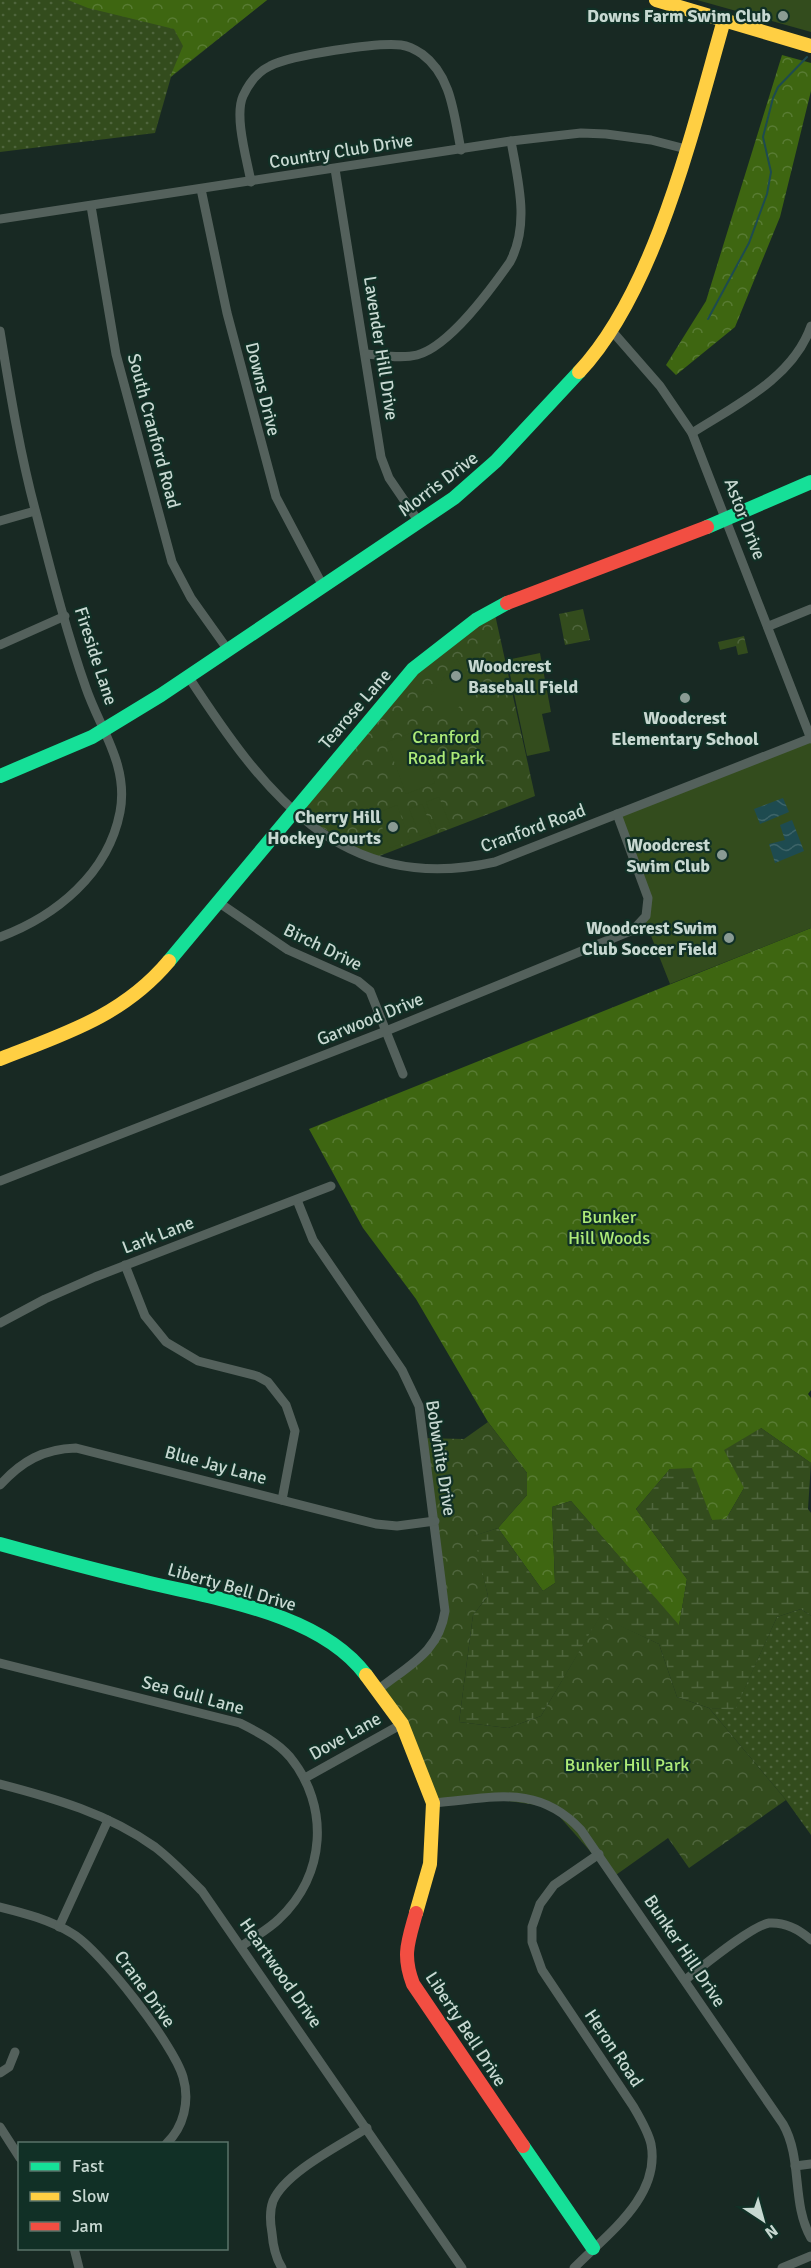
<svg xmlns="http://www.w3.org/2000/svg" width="811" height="2268" viewBox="0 0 811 2268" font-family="Signika,sans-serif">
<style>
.grass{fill:url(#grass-dots)}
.forest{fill:url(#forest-crowns)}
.wetland{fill:url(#wetland-marsh)}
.park{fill:url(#park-crowns)}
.pitch{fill:#334c1d}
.water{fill:url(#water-waves)}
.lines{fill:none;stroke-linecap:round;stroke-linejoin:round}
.stream{stroke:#1e4b50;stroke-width:2}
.street{stroke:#54615c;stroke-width:9}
.fast{stroke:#16e098;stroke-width:14}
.slow{stroke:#ffcf43;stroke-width:14}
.jam{stroke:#f24e42;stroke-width:14}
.poi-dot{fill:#8a9b94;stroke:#113026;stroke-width:2}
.labels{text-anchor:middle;stroke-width:4.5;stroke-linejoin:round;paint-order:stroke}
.poi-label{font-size:18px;font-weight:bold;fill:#c7d8d1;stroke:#113026;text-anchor:end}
.street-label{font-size:18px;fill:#c7d8d1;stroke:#113026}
.park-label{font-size:18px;fill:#aeeb78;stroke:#113026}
</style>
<defs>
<pattern id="grass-dots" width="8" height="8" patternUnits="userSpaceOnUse" patternTransform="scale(1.5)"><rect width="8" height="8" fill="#334c1d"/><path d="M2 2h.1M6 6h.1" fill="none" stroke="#4f653d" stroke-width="1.8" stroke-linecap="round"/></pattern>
<pattern id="forest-crowns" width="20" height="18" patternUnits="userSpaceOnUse" patternTransform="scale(1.5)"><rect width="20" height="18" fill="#3e6611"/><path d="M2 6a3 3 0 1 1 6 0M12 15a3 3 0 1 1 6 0" fill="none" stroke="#587b33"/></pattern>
<pattern id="wetland-marsh" width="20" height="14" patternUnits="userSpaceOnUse" patternTransform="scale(1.5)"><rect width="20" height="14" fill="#334c1d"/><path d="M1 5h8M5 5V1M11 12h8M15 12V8" fill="none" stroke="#4f653d"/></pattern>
<pattern id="park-crowns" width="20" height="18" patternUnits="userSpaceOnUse" patternTransform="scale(1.5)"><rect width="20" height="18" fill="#334c1d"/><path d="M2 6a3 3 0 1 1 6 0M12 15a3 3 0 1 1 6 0" fill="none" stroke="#4f653d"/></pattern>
<pattern id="water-waves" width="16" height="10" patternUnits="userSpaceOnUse" patternTransform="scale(1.5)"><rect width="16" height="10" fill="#1e4b50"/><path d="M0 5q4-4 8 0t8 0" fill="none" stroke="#3d6468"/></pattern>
</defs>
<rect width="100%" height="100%" fill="#182923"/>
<g class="grass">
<polygon points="0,0 267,0 171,77 155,133 0,152"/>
<polygon points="801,1609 811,1616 811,1835 786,1800 709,1708 735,1709 777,1617"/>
</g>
<g class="forest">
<polygon points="68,0 267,0 170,77 183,46 174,29 88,8"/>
<polygon points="782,55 811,63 811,91 780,217 735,327 676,375 666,365 706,301"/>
<polygon points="811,928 811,1390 808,1394 811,1398 811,1463 761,1428 744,1488 726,1519 713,1521 670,1469 636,1509 687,1579 679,1626 571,1501 552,1507 555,1583 543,1591 498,1528 527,1495 527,1473 488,1422 416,1299 363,1228 309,1129"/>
</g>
<polygon class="wetland" points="761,1428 811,1463 808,1509 811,1513 811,1616 801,1609 777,1617 735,1710 709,1708 677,1697 659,1644 600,1617 541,1716 508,1728 459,1722 473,1615 488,1596 473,1536 498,1528 543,1591 555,1583 552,1507 571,1501 679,1625 687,1579 636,1509 670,1469 692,1468 712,1520 726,1519 744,1488 724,1450"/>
<g class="park">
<polygon points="583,609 590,640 565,645 559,614"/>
<polygon points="494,610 535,796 374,858 292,810 388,696"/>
<polygon points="744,636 748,653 738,655 736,646 720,650 718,642"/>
<polygon points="488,1422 527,1473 527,1495 498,1528 474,1536 488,1596 473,1615 459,1722 508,1728 541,1716 600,1616 659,1644 677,1697 709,1708 786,1800 689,1868 668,1838 613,1877 551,1807 471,1796 431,1808 379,1687 429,1645 445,1611 420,1438 464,1439"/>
</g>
<g class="pitch">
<polygon points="698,0 811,0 811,32 697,0"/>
<polygon points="540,653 551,712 542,714 550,751 527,756 507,660"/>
<polygon points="457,659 476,692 452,713 431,695"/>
<polygon points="416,731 435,783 406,794 387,742"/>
<polygon points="811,738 811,928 670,984 644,918 648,908 617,814"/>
<polygon points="439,797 450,825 437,830 426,802"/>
<polygon points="422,804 433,831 420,836 409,809"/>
<polygon points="397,805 410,841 390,848 377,813"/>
</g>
<g class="water">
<polygon points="783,798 789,812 760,824 754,809"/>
<polygon points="792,820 804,851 775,863 769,844 785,840 780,825"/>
</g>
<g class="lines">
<polyline class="stream" points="708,319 749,243 767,194 771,172 763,137 773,98 778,87 807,57"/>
<g class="street">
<polyline points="335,169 381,457 389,478 419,522"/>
<path d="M251,182C247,160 234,116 243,96C249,83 257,72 270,66C291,55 378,42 401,45C409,46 416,50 422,54C452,76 454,116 461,150"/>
<polyline points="201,189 227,313 276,497 323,586"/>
<polyline points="91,206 116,354 172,562 191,598 228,650"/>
<polyline points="0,219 511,141 581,133 606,134 651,140 686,149"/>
<path d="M0,331C10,392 20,454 36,513C51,571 66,631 86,688C100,729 129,765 120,812C108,874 56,916 0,937"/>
<polyline points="612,331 660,386 692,433 811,739"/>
<path d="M366,354C382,355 401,359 417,355C450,346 491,289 510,262C530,224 518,181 511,141"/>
<path d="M692,433C736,405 793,378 811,326"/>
<polyline points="0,521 35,511"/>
<polyline points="769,626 811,609"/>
<polyline points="0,645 65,616"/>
<path d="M188,676C263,791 340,897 495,862L811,738"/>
<polyline points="218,902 288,950 358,981 370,991 403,1074"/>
<polyline points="0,1181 386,1031 633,930 646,916 648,898 617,814"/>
<path d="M297,1200L313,1240L402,1370L419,1406L445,1611C439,1652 409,1665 379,1689"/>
<polyline points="125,1265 145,1316 166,1342 198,1361 257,1376 268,1382 286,1405 295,1431 282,1500"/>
<polyline points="0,1323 45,1299 95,1277 331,1186"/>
<path d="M0,1485C22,1461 43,1449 76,1448L376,1524L397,1526L435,1521"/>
<path d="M0,1663L240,1723C258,1732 277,1742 290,1757C330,1806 326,1875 279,1919C269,1929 254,1937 242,1946"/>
<polyline points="305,1778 402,1724"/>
<path d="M0,1784C54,1798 109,1814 155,1847C172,1860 187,1876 202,1891L462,2268"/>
<path d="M433,1803C490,1799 537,1782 581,1830L783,2124C803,2159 791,2203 811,2238"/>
<path d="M0,1907C24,1913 51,1920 73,1934C101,1951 174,2045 183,2077C190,2101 184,2127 166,2144"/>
<polyline points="59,1927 108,1820"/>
<path d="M685,1980C702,1967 751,1926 769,1923C785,1922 800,1930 811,1940"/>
<polyline points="0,2073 9,2067 15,2052"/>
<polyline points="0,2127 20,2158"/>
<polyline points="795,2166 811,2164"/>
<polyline points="74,2248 79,2268"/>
<path d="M282,2268C275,2257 273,2246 272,2233C270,2222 269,2212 273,2201C285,2172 341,2145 367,2128"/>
<path d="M574,2268C606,2235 661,2197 651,2144C648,2131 640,2118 633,2106L542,1970L532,1942V1927L540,1904L554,1885L599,1854"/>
<polyline points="782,2268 811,2256"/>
</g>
<g class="fast">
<polyline points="707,527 811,482"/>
<polyline points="0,776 92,737 161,695 454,498 496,461 579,372"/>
<polyline points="169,961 413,669 476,620 507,603"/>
<path d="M0,1544C47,1557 95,1570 142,1581C214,1599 319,1612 366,1675"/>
<polyline points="523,2146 593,2248"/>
</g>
<g class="slow">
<polyline points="656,0 811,46"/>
<path d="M579,372C656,290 693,128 724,20"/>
<path d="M0,1059C64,1034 123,1016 169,961"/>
<polyline points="366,1675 402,1724 433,1803 430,1864 416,1913"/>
</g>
<g class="jam">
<polyline points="507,603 707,527"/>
<path d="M416,1913C408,1942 402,1955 413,1984L523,2146"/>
</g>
</g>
<g class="poi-dot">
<circle cx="783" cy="16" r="6"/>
<circle cx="456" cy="676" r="6"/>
<circle cx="685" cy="698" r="6"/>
<circle cx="393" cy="827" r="6"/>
<circle cx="722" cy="855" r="6"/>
<circle cx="729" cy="938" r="6"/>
</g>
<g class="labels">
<g class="poi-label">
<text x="771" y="22">Downs Farm Swim Club</text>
<text x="468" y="672" text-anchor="start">Woodcrest<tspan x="468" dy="21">Baseball Field</tspan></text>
<text x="685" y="724" text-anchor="middle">Woodcrest<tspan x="685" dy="21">Elementary School</tspan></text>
<text x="381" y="823">Cherry Hill<tspan x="381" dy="21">Hockey Courts</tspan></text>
<text x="710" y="851">Woodcrest<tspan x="710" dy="21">Swim Club</tspan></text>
<text x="717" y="934">Woodcrest Swim<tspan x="717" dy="21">Club Soccer Field</tspan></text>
</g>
<g class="street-label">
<text transform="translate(341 151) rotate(-9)" y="6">Country Club Drive</text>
<text transform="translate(381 348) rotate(81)" y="6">Lavender Hill Drive</text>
<text transform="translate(263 389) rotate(76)" y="6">Downs Drive</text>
<text transform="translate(154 431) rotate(75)" y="6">South Cranford Road</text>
<text transform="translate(438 484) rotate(-37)" y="6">Morris Drive</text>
<text transform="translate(745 519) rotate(69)" y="6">Astor Drive</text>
<text transform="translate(96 656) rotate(72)" y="6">Fireside Lane</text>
<text transform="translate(355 709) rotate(-49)" y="6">Tearose Lane</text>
<text transform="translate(533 828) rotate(-20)" y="6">Cranford Road</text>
<text transform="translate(323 947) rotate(26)" y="6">Birch Drive</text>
<text transform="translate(370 1019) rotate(-22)" y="6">Garwood Drive</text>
<text transform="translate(158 1235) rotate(-21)" y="6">Lark Lane</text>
<text transform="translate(441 1458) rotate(81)" y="6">Bobwhite Drive</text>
<text transform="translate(216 1465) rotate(15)" y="6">Blue Jay Lane</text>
<text transform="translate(232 1587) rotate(16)" y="6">Liberty Bell Drive</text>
<text transform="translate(193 1695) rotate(15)" y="6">Sea Gull Lane</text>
<text transform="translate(345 1736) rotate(-29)" y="6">Dove Lane</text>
<text transform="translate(685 1951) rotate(56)" y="6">Bunker Hill Drive</text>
<text transform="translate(281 1973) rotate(55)" y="6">Heartwood Drive</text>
<text transform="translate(145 1989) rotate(54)" y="6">Crane Drive</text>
<text transform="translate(466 2029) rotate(57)" y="6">Liberty Bell Drive</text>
<text transform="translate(614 2048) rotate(56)" y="6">Heron Road</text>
</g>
<g class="park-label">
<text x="446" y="743">Cranford<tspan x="446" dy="21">Road Park</tspan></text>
<text x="609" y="1223">Bunker<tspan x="609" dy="21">Hill Woods</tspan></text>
<text x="627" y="1771">Bunker Hill Park</text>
</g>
</g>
<rect x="18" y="2142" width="210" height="108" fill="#113026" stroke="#5a736a" stroke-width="1.5"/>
<rect x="30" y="2162" width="30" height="9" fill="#16e098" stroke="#5a736a" stroke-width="1.5"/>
<text x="72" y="2172" font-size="18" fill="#c7d8d1">Fast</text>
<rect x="30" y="2192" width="30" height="9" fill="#ffcf43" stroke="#5a736a" stroke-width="1.5"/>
<text x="72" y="2202" font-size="18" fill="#c7d8d1">Slow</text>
<rect x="30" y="2222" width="30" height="9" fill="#f24e42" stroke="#5a736a" stroke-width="1.5"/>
<text x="72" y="2232" font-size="18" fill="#c7d8d1">Jam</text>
<g transform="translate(763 2220) rotate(144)" stroke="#113026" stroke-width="4.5" paint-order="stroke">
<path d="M0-4.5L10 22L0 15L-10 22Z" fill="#c7d8d1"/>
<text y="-9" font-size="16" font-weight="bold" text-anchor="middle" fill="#c7d8d1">N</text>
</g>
</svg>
